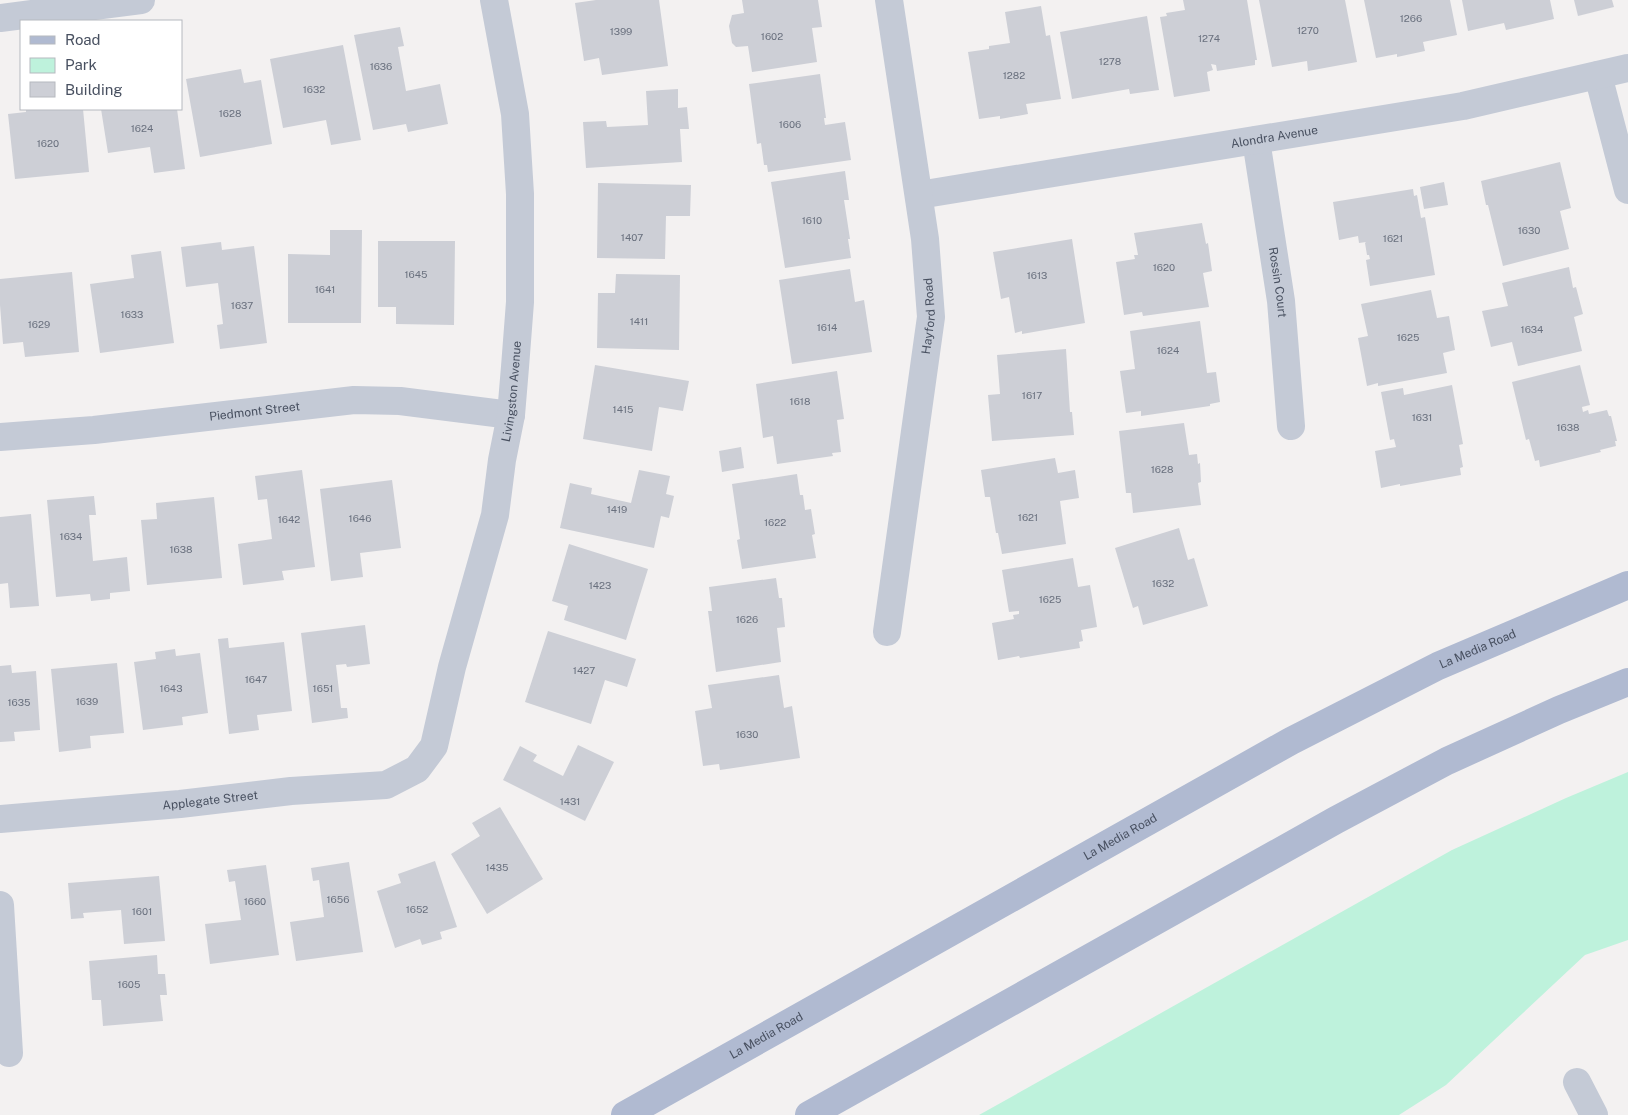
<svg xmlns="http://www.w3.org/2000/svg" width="1628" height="1115" viewBox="0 0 1628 1115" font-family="'Public Sans',sans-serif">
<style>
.green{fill:#bef2dc}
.building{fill:#cdcfd6}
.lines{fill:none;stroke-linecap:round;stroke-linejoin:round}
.minor{stroke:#c4cad6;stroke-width:28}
.major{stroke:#b0bad1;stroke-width:28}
.labels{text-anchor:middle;stroke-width:4;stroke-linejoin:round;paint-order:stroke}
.number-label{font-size:10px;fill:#69707e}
.street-label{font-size:12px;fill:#485060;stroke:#fff}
</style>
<rect width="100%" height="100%" fill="#f3f1f1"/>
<polygon class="green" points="1628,772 1628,940 1585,955 1446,1085 1399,1115 979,1115 1452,850 1566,798"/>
<g class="building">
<polygon points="596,0 659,0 668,66 602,75 599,58 584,61 575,3"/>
<polygon points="742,0 818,0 822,27 812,28 817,62 752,72 748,46 736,47 732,43 729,26 732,15 744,13"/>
<polygon points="1183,0 1247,0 1257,60 1255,60 1255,65 1217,71 1216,65 1211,64 1213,70 1207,72 1210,91 1174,97 1160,17 1167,16 1166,13 1185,10"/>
<polygon points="1259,0 1345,0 1357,62 1308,71 1307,61 1272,67"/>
<polygon points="1364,0 1450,0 1457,35 1423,42 1425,51 1397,57 1397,54 1376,58"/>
<polygon points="1462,0 1550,0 1554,19 1506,30 1504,23 1468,31"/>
<polygon points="1574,0 1612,0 1614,7 1578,16"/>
<polygon points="1041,6 1046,36 1050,35 1061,99 1026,104 1028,114 1000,119 1000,116 979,119 968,52 989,49 989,46 1010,43 1005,12"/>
<polygon points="1147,16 1159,90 1130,94 1129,89 1072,99 1060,32"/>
<polygon points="400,27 404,46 398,47 406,91 440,84 448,124 408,132 406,124 373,130 354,35"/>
<polygon points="343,45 361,140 331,145 326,120 283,128 270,59"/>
<polygon points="241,69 244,83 261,80 272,144 200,157 186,79"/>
<polygon points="820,74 826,118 824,118 825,125 845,122 851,160 768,172 767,165 764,165 761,143 757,144 749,84"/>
<polygon points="678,89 678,108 687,107 689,129 680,129 682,162 586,168 583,122 606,121 607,127 648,125 646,91"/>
<polygon points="26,109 83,109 89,172 15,179 8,114 26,112"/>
<polygon points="101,109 177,109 185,169 154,173 150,147 108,153"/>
<polygon points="1560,162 1571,208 1560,211 1569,249 1503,266 1488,205 1486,205 1481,181"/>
<polygon points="845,171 849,200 844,200 850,239 848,239 851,258 785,268 771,182"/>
<polygon points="1444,182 1448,205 1424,209 1420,187"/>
<polygon points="598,183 691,185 690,216 666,216 665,259 597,258"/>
<polygon points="1413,189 1414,196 1417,195 1421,218 1425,217 1435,275 1370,286 1366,260 1370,259 1369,255 1367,255 1365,243 1366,242 1359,243 1358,236 1339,240 1333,202"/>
<polygon points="1202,223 1206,244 1208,243 1212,271 1203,273 1209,307 1143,316 1142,312 1124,315 1116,262 1135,259 1134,255 1138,255 1134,233"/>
<polygon points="330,230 362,230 361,323 288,323 288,254 330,255"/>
<polygon points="1072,239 1085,323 1022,334 1022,331 1015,333 1009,297 1001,299 993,252"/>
<polygon points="378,241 455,241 454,325 396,324 396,307 378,307"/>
<polygon points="221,242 222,250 254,246 267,343 220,349 217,325 223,324 218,283 186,287 181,247"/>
<polygon points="161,251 174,343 100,353 90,284 134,278 131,255"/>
<polygon points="1569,267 1573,288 1576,287 1583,314 1574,317 1582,351 1518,366 1512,342 1491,347 1482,311 1508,306 1502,283"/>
<polygon points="850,269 855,302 864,300 872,352 792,364 779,280"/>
<polygon points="72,272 79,352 25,357 23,342 3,344 0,305 0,279"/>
<polygon points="616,274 680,275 679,350 597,348 598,293 615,293"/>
<polygon points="1431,290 1437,318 1449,316 1455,350 1443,353 1447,373 1378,386 1378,383 1367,386 1358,338 1368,336 1361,304"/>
<polygon points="1200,321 1207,373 1216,372 1220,402 1210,404 1210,406 1141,416 1141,411 1126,413 1120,371 1135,369 1130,331"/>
<polygon points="1066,349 1070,412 1072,412 1074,435 992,441 988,395 1000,394 997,355"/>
<polygon points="595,365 689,381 683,411 659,407 652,451 583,439"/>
<polygon points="1580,365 1590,405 1582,407 1583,412 1588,410 1589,414 1607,410 1609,416 1611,416 1617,441 1615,441 1616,446 1600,450 1601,452 1540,467 1539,460 1535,461 1529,439 1526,440 1512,382"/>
<polygon points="837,371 844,419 837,420 841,452 832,453 833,456 777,464 773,436 763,438 756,384"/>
<polygon points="1452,385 1463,444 1459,445 1463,467 1460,468 1461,475 1400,486 1400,484 1381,488 1375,451 1396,447 1394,439 1390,440 1381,392 1403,388 1404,395"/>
<polygon points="1184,423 1189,455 1197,454 1198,464 1200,463 1201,482 1198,483 1201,505 1133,513 1131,493 1126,493 1119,431"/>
<polygon points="741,447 744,468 722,472 719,451"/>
<polygon points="1055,458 1058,473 1075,470 1079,498 1060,501 1066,544 1002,554 998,533 996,533 990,497 985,497 981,470"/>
<polygon points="302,470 315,567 282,571 284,580 243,585 238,544 272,539 267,499 258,500 255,476"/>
<polygon points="639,470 670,476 666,494 674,496 669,518 661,516 654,548 560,528 570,483 592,488 591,494 631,503"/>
<polygon points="797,474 800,495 803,495 805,510 811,509 815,534 812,535 816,558 742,569 737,540 740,539 732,484"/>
<polygon points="392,480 401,548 360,553 363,577 331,581 320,489"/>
<polygon points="94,496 96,515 89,515 93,561 127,557 130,591 110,593 110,599 91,601 90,594 56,597 47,500"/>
<polygon points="214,497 222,578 147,585 141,520 157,519 156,503"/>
<polygon points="31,514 39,606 10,608 8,583 0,584 0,517"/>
<polygon points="1179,528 1188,560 1194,558 1208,606 1143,625 1138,606 1133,608 1115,548"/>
<polygon points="569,544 648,569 626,640 564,620 568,606 552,601"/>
<polygon points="1073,558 1078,587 1090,585 1097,627 1081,630 1083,641 1079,642 1080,648 1020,658 1019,656 998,660 992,623 1014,619 1013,615 1019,614 1019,611 1009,612 1002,570"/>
<polygon points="776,578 779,598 782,598 785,627 777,628 781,662 716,672 708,611 712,611 709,587"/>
<polygon points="365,625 370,664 347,667 346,664 336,665 341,708 347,708 348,718 312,723 301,633"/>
<polygon points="548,631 636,659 627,687 605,680 591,724 525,702"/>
<polygon points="228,638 229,648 284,642 292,711 257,715 259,730 229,734 218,639"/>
<polygon points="175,649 176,656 200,653 208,713 182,717 183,725 143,730 134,662 156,659 155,652"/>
<polygon points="117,663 124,733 90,736 91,748 59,752 51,669"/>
<polygon points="11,665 12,673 36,671 40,730 14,732 15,741 0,742 0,666"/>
<polygon points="779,675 784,708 792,706 800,758 720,770 719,764 703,766 695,711 712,708 708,685"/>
<polygon points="578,745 614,762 585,821 503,780 520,746 537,755 533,761 563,776"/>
<polygon points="500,807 543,879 487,914 451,854 480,836 472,823"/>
<polygon points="435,861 457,927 440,932 442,939 422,945 420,939 395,948 377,891 401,883 398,874"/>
<polygon points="349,862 363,952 296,961 290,922 324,917 319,880 313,881 311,868"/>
<polygon points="266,865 279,955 210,964 205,924 241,920 235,881 229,882 227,870"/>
<polygon points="159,876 165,941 124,944 121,910 83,913 84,918 71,919 68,883"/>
<polygon points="157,955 158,974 165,974 167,995 160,995 163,1021 103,1026 101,1000 92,1000 89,961"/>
</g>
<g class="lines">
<g class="minor">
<polyline points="0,18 141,0"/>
<polyline points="1598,75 1628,190"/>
<path id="s1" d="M1256,140L1281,301L1291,426"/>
<path id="s2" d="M919,195L1463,106L1628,68"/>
<path id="s3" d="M0,437L94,430L354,400L400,401L511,415"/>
<path id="s4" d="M887,632L931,317L925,239L889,0"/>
<path id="s5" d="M0,819L180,804L291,791L386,785L417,769L434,746L452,667L495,515L502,460L511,415L515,367L520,302V194L515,114L494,0"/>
<polyline points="0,905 9,1053"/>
<polyline points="1577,1082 1594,1115"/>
</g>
<g class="major">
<path id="s6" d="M625,1115L1291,741L1438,666L1628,585"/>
<polyline points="809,1115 1336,820 1447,761 1559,710 1628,682"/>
</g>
</g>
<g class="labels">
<g class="number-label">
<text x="1411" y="22">1266</text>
<text x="1308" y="34">1270</text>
<text x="621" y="35">1399</text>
<text x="772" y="40">1602</text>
<text x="1209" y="42">1274</text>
<text x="1110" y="65">1278</text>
<text x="381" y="70">1636</text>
<text x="1014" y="79">1282</text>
<text x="314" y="93">1632</text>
<text x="230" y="117">1628</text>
<text x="790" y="128">1606</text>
<text x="142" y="132">1624</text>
<text x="48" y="147">1620</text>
<text x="812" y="224">1610</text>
<text x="1529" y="234">1630</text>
<text x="632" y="241">1407</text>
<text x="1393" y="242">1621</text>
<text x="1164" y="271">1620</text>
<text x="416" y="278">1645</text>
<text x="1037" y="279">1613</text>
<text x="325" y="293">1641</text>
<text x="242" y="309">1637</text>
<text x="132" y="318">1633</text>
<text x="639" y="325">1411</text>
<text x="39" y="328">1629</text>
<text x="827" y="331">1614</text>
<text x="1532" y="333">1634</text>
<text x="1408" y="341">1625</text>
<text x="1168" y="354">1624</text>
<text x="1032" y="399">1617</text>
<text x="800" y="405">1618</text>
<text x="623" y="413">1415</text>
<text x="1422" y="421">1631</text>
<text x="1568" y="431">1638</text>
<text x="1162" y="473">1628</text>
<text x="617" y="513">1419</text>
<text x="1028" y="521">1621</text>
<text x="360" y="522">1646</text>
<text x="289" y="523">1642</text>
<text x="775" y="526">1622</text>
<text x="71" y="540">1634</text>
<text x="181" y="553">1638</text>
<text x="1163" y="587">1632</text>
<text x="600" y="589">1423</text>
<text x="1050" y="603">1625</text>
<text x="747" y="623">1626</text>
<text x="584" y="674">1427</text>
<text x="256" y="683">1647</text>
<text x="171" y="692">1643</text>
<text x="323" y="692">1651</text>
<text x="87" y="705">1639</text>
<text x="19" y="706">1635</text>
<text x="747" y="738">1630</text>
<text x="570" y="805">1431</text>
<text x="497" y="871">1435</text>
<text x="338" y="903">1656</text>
<text x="255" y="905">1660</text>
<text x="417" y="913">1652</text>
<text x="142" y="915">1601</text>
<text x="129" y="988">1605</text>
</g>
<g class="street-label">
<text dy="4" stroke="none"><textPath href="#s2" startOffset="360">Alondra Avenue</textPath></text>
<text dy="4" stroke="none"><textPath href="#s1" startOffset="144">Rossin Court</textPath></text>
<text dy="4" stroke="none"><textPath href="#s4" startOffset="319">Hayford Road</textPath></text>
<text dy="4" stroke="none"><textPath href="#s5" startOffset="815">Livingston Avenue</textPath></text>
<text dy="4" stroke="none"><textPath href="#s3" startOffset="256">Piedmont Street</textPath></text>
<text dy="4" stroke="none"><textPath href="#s6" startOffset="972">La Media Road</textPath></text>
<text dy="4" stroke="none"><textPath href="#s5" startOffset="211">Applegate Street</textPath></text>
<text dy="4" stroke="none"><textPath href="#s6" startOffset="568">La Media Road</textPath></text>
<text dy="4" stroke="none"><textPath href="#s6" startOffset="162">La Media Road</textPath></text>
</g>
</g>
<rect x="20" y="20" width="162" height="90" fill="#ffffff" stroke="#b6b9bf"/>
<rect x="30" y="36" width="25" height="8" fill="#b0bad1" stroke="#b6b9bf"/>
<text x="65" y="45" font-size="15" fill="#485060">Road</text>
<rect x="30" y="58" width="25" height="15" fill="#bef2dc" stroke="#b6b9bf"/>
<text x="65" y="70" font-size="15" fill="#485060">Park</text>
<rect x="30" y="82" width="25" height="15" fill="#cdcfd6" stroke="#b6b9bf"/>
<text x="65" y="95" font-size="15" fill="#485060">Building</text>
</svg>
